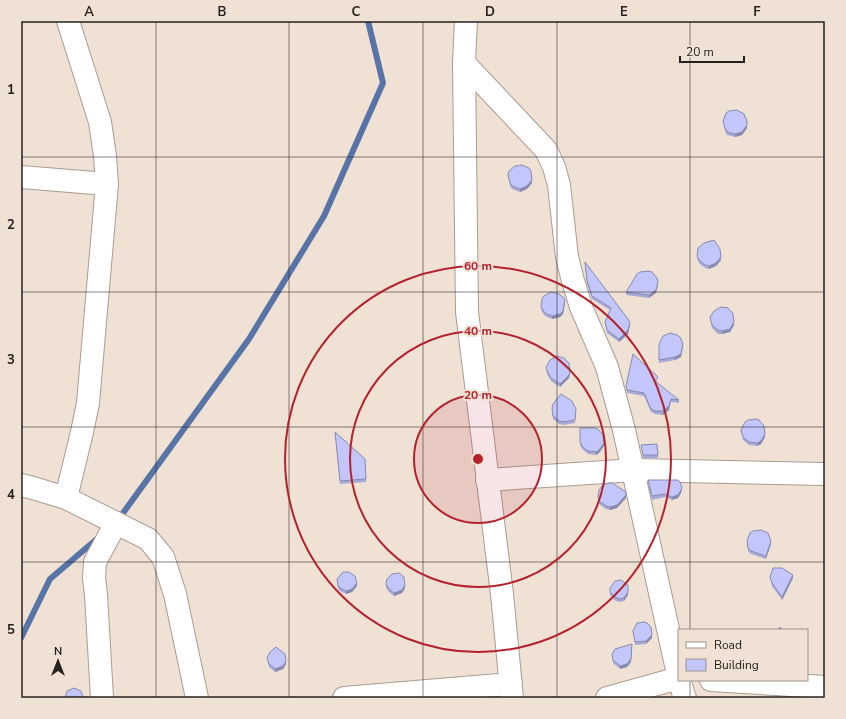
<svg xmlns="http://www.w3.org/2000/svg" width="846" height="719" viewBox="0 0 846 719" font-family="'Nunito Sans',sans-serif">
<style>
.lines{fill:none;stroke-linecap:round;stroke-linejoin:round}
.stream{stroke:#5874a7;stroke-width:6}
.street-casing{stroke:#aa9c91;stroke-width:24}
.secondary-casing{stroke:#aa9c91;stroke-width:24}
.street{stroke:#fff;stroke-width:22}
.secondary{stroke:#fff;stroke-width:22}
.wall{fill:#a7aad7}
.shaded-wall{fill:#888baf}
.building{fill:#c2c6fa;stroke:#888baf}
.grid{fill:none;stroke:#26211d;stroke-width:1;stroke-opacity:0.55}
.ring{fill:none;stroke:#b4222e;stroke-width:2}
.centre{fill:#b4222e;stroke:#f0e1d5;stroke-width:2}
.ring-label{font-size:12px;text-anchor:middle;font-weight:bold;fill:#b4222e;stroke:#f0e1d5;stroke-width:4;stroke-linejoin:round;paint-order:stroke}
.neatline{fill:none;stroke:#26211d;stroke-width:1.5}
.grid-label{font-size:13px;text-anchor:middle;font-weight:bold;fill:#26211d}
</style>
<rect width="100%" height="100%" fill="#f0e1d5"/>
<g class="lines">
<g class="stream">
<polyline points="118,520 249,339 324,216 383,83 368,21"/>
<polyline points="21,638 50,579 98,538"/>
</g>
<defs>
<g id="street">
<polyline points="464,63 546,150 554,167 559,185 567,257 573,281 581,307 607,367 624,430 679,679"/>
<polyline points="21,177 107,184"/>
<polyline points="487,480 634,470 825,474"/>
<polyline points="21,485 33,488 66,498 148,539 163,557 175,594 197,698"/>
<polyline points="66,498 82,432 88,403 107,184 105,156 100,122 68,21"/>
<polyline points="679,680 685,698"/>
<polyline points="711,680 825,687"/>
<polyline points="102,698 96,595 94,578 95,562 116,523"/>
<polyline points="344,698 511,684"/>
<polyline points="607,698 679,678"/>
</g>
<polyline id="secondary" points="466,21 464,63 467,312 502,594 512,698"/>
</defs>
<use href="#street" class="street-casing"/>
<use href="#secondary" class="secondary-casing"/>
<use href="#street" class="street"/>
<use href="#secondary" class="secondary"/>
</g>
<g class="wall">
<polygon points="723,121 747,124 747,128 742,135 735,137 727,135 725,131"/>
<polygon points="508,175 532,183 527,189 520,192 512,189 510,186"/>
<polygon points="697,256 721,260 716,266 709,269 705,268 699,263 697,259"/>
<polygon points="585,266 630,326 628,334 619,342 607,333 605,322 610,310 592,299 587,284"/>
<polygon points="658,285 656,293 649,298 626,295 626,292"/>
<polygon points="565,302 563,314 560,317 552,319 545,316 541,310 541,307"/>
<polygon points="710,317 734,325 730,332 722,334 718,334 712,328"/>
<polygon points="659,344 683,347 681,357 675,360 659,363"/>
<polygon points="546,367 570,374 569,378 560,387 551,381 547,374"/>
<polygon points="658,380 656,382 679,400 679,403 671,402 669,410 663,415 655,414 651,412 644,396 627,393 626,389 626,386"/>
<polygon points="552,408 576,409 575,423 563,425 559,424 553,419"/>
<polygon points="580,428 604,446 599,453 596,455 588,454 582,449 580,445"/>
<polygon points="741,430 765,437 761,444 757,446 749,445 743,440"/>
<polygon points="335,432 365,459 366,482 340,484"/>
<polygon points="657,444 658,458 643,458 641,445"/>
<polygon points="648,480 682,490 681,493 678,498 672,500 665,497 652,500 648,483"/>
<polygon points="598,497 626,498 617,508 610,510 606,509 599,504 598,500"/>
<polygon points="747,540 771,544 766,559 751,554 748,551"/>
<polygon points="770,577 793,578 782,600 772,586"/>
<polygon points="337,579 357,586 352,592 346,594 340,591 338,589"/>
<polygon points="386,584 405,588 402,593 394,596 388,591 386,587"/>
<polygon points="610,588 628,595 624,601 619,602 614,600 610,595"/>
<polygon points="633,631 652,638 646,644 635,645"/>
<polygon points="632,647 631,662 627,667 620,669 613,663 612,654"/>
<polygon points="267,658 286,664 283,669 275,672 269,667"/>
</g>
<g class="shaded-wall">
<polygon points="747,121 747,128 742,135 735,137 735,134"/>
<polygon points="532,180 532,183 527,189 520,192 520,189"/>
<polygon points="721,257 721,260 716,266 709,269 709,266"/>
<polygon points="658,282 656,293 649,298 649,295"/>
<polygon points="565,299 565,302 563,314 560,317 552,319 552,316"/>
<polygon points="734,322 734,325 730,332 722,334 722,331"/>
<polygon points="630,323 628,334 619,342 619,339"/>
<polygon points="683,344 683,347 681,357 675,360 675,357"/>
<polygon points="570,371 570,374 569,378 560,387 560,384"/>
<polygon points="671,399 669,410 663,415 663,411"/>
<polygon points="765,434 765,437 761,444 757,446 757,443"/>
<polygon points="604,443 604,446 599,453 596,455 596,452"/>
<polygon points="682,487 681,493 678,498 672,500 672,497"/>
<polygon points="626,495 626,498 617,508 610,510 610,507"/>
<polygon points="771,541 771,544 766,559 766,556"/>
<polygon points="793,575 793,578 782,600 782,597"/>
<polygon points="357,583 357,586 352,592 346,594 346,591"/>
<polygon points="405,585 405,588 402,593 394,596 394,593"/>
<polygon points="628,592 628,595 624,601 624,598"/>
<polygon points="652,635 652,638 646,644 646,641"/>
<polygon points="632,644 631,662 627,667 620,669 620,666"/>
<polygon points="286,661 286,664 283,669 275,672 275,669"/>
</g>
<g class="building">
<polygon points="737,110 744,114 747,121 747,125 742,132 735,134 727,132 725,128 723,121 726,113 729,111"/>
<polygon points="522,165 529,168 531,171 532,180 527,186 520,189 512,186 510,183 508,175 509,171 515,166"/>
<polygon points="714,240 720,249 721,257 716,263 709,266 705,265 699,260 697,256 698,248 704,243"/>
<polygon points="585,262 628,319 630,323 628,330 619,339 607,330 605,322 611,308 592,296 587,280"/>
<polygon points="648,271 652,272 657,278 658,282 656,290 649,295 626,292 637,274 640,272"/>
<polygon points="551,292 559,294 565,299 563,311 560,314 552,316 545,313 541,307 542,299 544,296"/>
<polygon points="721,307 728,308 731,311 733,314 734,322 730,329 722,331 718,330 712,325 710,317 714,311"/>
<polygon points="670,333 677,335 680,337 683,344 681,354 675,357 659,360 659,344 663,336"/>
<polygon points="633,354 658,377 655,381 679,400 671,399 669,406 663,411 655,411 651,409 644,393 627,390 626,386"/>
<polygon points="557,356 564,358 569,363 570,371 569,375 560,384 551,378 547,371 546,367 550,360"/>
<polygon points="561,394 572,401 576,409 575,420 563,422 559,421 553,416 552,408 553,404"/>
<polygon points="756,419 759,420 764,426 765,434 761,441 757,443 749,442 743,437 741,430 745,422 748,420"/>
<polygon points="580,428 594,428 598,429 603,435 604,443 599,450 596,452 588,451 582,446 580,442"/>
<polygon points="335,432 365,459 366,479 340,481"/>
<polygon points="657,444 658,455 643,455 641,445"/>
<polygon points="648,480 678,480 680,482 682,487 681,490 678,495 672,497 665,494 652,496"/>
<polygon points="608,483 612,483 626,492 626,495 617,505 610,507 606,506 599,501 598,497 599,490 602,486"/>
<polygon points="761,530 768,533 771,541 766,556 751,551 748,548 747,540 750,533 753,531"/>
<polygon points="773,568 782,568 793,575 782,597 772,583 770,577"/>
<polygon points="343,572 349,572 355,576 357,583 352,589 346,591 340,588 338,585 337,579"/>
<polygon points="399,573 404,577 405,585 402,590 394,593 388,588 386,584 387,579 392,574"/>
<polygon points="621,580 628,585 628,592 624,598 619,599 614,596 610,592 610,588 615,581"/>
<polygon points="644,622 647,623 651,627 652,635 646,641 635,642 633,631 637,623"/>
<polygon points="779,627 784,630 780,630"/>
<polygon points="632,644 631,659 627,664 620,666 613,660 612,654 615,649"/>
<polygon points="276,647 285,654 286,661 283,666 275,669 269,664 267,658 270,652"/>
<polygon points="74,688 81,691 83,697 83,698 65,698 67,691"/>
</g>
<path class="grid" d="M156,21V698M289,21V698M423,21V698M557,21V698M690,21V630M21,157H825M21,292H825M21,427H825M21,562H825M690,680V698"/>
<circle cx="478" cy="459" r="64" fill="#b4222e" fill-opacity=".12"/>
<g class="ring">
<circle cx="478" cy="459" r="64"/>
<circle cx="478" cy="459" r="128"/>
<circle cx="478" cy="459" r="193"/>
</g>
<circle cx="478" cy="459" r="6" class="centre"/>
<g class="ring-label">
<text x="478" y="270">60 m</text>
<text x="478" y="335">40 m</text>
<text x="478" y="399">20 m</text>
</g>
<rect width="846" height="719" fill="none" stroke="#f0e1d5" stroke-width="44"/>
<rect x="678" y="629" width="130" height="52" fill="#f0e1d5" stroke="#9f948b"/>
<rect x="686" y="642" width="20" height="6" fill="#ffffff" stroke="#9f948b"/>
<text x="714" y="649" font-size="12" fill="#26211d">Road</text>
<rect x="686" y="659" width="20" height="12" fill="#c2c6fa" stroke="#9f948b"/>
<text x="714" y="669" font-size="12" fill="#26211d">Building</text>
<g transform="translate(58 661)" stroke="#f0e1d5" stroke-width="3" paint-order="stroke">
<path d="M0-3L7 15L0 10L-7 15Z" fill="#26211d"/>
<text y="-6" font-size="11" font-weight="bold" text-anchor="middle" fill="#26211d">N</text>
</g>
<path d="M680 56v6h64v-6" fill="none" stroke="#26211d" stroke-width="2"/>
<text x="686" y="56" font-size="12" fill="#26211d" stroke="#f0e1d5" stroke-width="3" paint-order="stroke">20 m</text>
<rect x="22" y="22" width="802" height="675" class="neatline"/>
<g class="grid-label">
<text x="89" y="16">A</text>
<text x="222" y="16">B</text>
<text x="356" y="16">C</text>
<text x="490" y="16">D</text>
<text x="624" y="16">E</text>
<text x="757" y="16">F</text>
<text x="11" y="94">1</text>
<text x="11" y="229">2</text>
<text x="11" y="364">3</text>
<text x="11" y="499">4</text>
<text x="11" y="634">5</text>
</g>
</svg>
